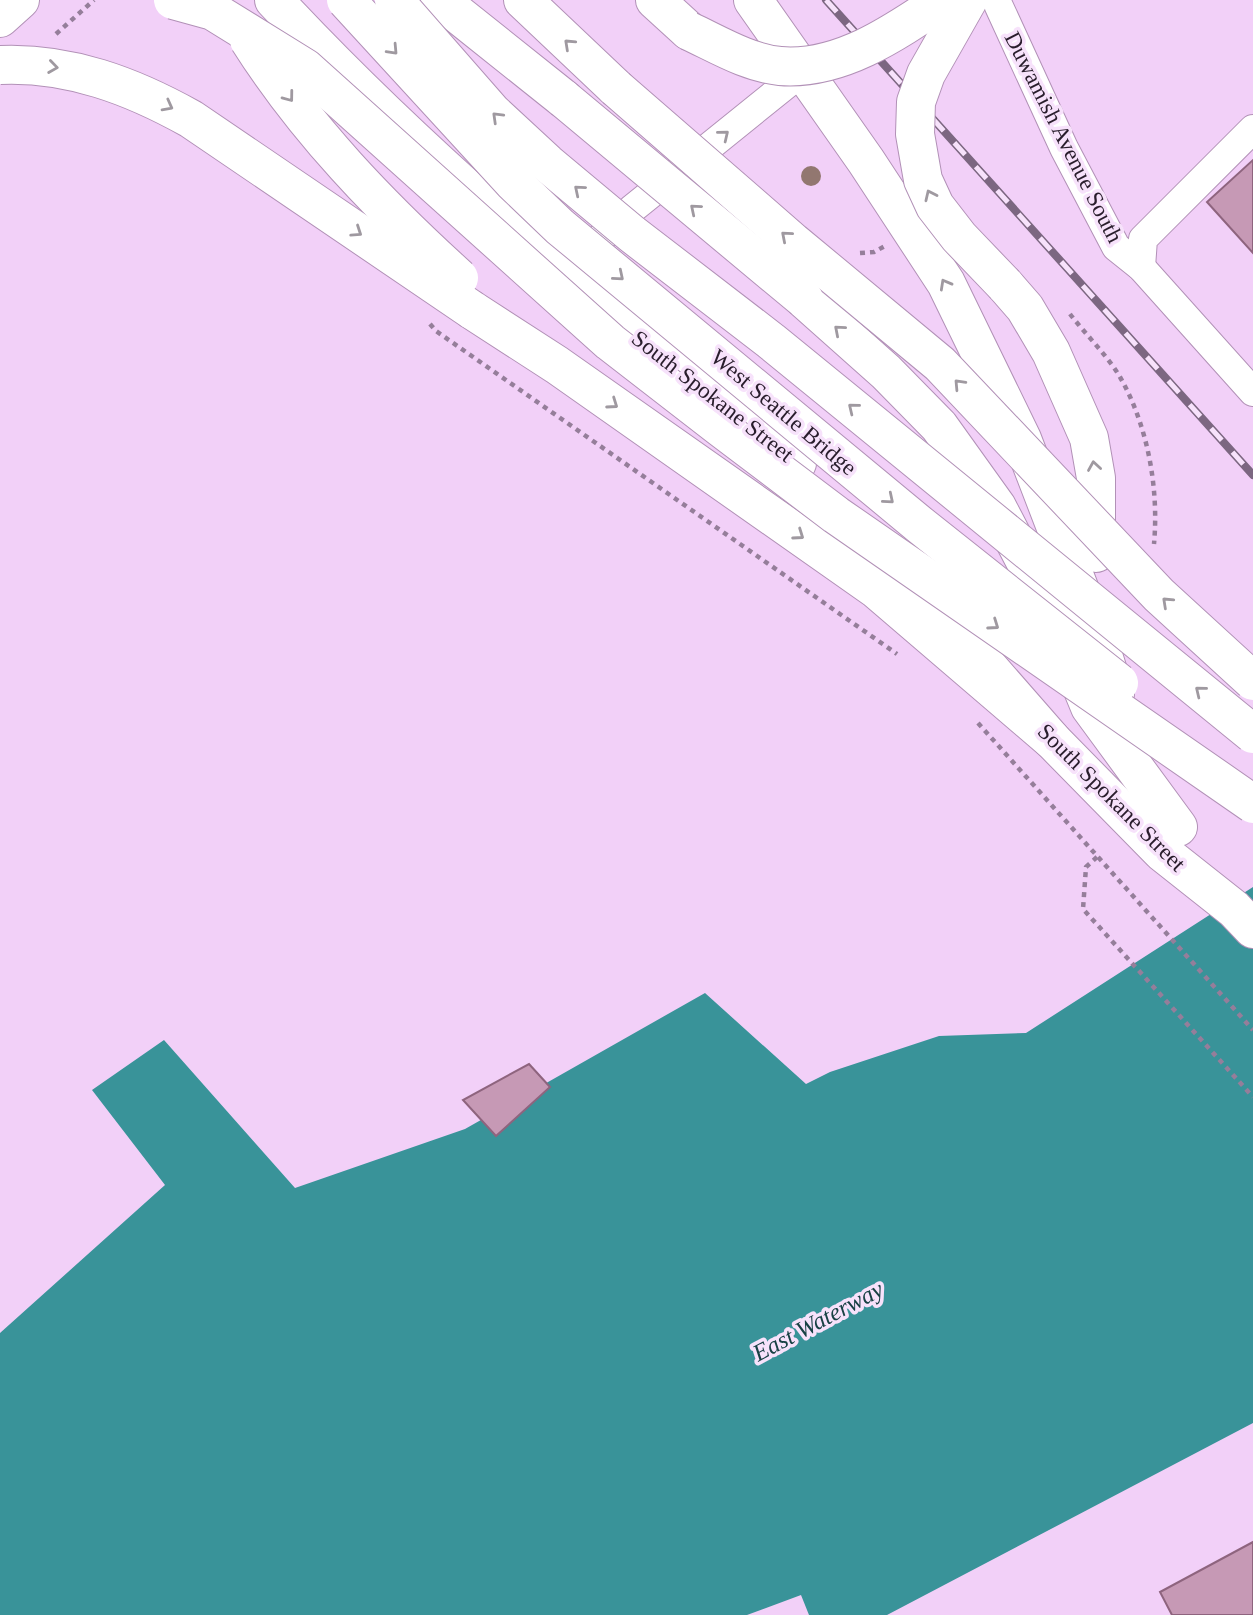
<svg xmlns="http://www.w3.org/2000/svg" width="1253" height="1615" viewBox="0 0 1253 1615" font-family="'Times New Roman',serif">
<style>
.water{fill:#399399}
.pier{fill:#f2d0f8}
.building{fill:#c699b5;stroke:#8e647e;stroke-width:2}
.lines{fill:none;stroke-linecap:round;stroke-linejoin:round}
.street-casing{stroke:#b291b7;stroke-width:30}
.secondary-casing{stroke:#b291b7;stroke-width:40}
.highway-casing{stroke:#b291b7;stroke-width:40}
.path{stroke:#957e9a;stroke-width:4.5;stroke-dasharray:5 5;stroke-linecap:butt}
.street{stroke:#fff;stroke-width:28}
.secondary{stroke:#fff;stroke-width:38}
.highway{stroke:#fff;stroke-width:38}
.rail-casing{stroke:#7c6781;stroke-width:8}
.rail{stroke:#f7e2fb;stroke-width:5;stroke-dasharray:16;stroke-linecap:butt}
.secondary-bridge-casing{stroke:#b291b7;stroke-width:40;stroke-linecap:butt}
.highway-bridge-casing{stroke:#b291b7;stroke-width:40;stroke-linecap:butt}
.secondary-bridge{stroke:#fff;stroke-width:38}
.highway-bridge{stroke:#fff;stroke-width:38}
.tree{fill:#927770}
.oneway{stroke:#9f99a0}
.labels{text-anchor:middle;stroke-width:7;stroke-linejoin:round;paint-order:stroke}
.street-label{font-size:23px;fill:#291d2c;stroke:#f7e2fb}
.water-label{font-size:24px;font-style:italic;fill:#184144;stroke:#f7e2fb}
</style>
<rect width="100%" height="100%" fill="#f2d0f8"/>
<polygon class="water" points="1253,887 1253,1423 887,1615 0,1615 0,1333 165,1185 92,1090 164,1040 295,1188 465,1129 705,993 806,1084 830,1072 939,1036 1026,1033"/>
<polygon class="pier" points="801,1595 809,1615 747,1615"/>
<g class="building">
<polygon points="1253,160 1253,253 1207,202"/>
<polygon points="529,1064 550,1087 496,1136 463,1100"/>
<polygon points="1253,1542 1253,1615 1172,1615 1160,1592"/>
</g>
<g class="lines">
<defs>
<g id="street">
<polyline points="996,0 1064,148 1116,247 1141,267 1253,392"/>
<polyline points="575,262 632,209 803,71"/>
<polyline points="1141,267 1143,239 1253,129"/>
</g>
<g id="secondary">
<path d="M274,0C433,171 615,319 797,463"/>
<polyline points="655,0 689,31"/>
<polyline points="753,0 866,161 946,283 1022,439 1096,632 1115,694"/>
<polyline points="0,18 20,0"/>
<polyline points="1005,285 1025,308 1051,352 1089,438 1096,478 1096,553"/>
<polyline points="902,572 935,606 1052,740 1162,852 1234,909 1253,929"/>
</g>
<g id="highway">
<polyline points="440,0 564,99"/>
<polyline points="523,0 616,88"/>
<polyline points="804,299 886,372 939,426 997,507 1048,605 1090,707 1178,827"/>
<polyline points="472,310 557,365 877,590 1052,740"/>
</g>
</defs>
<use href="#street" class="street-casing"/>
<use href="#secondary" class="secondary-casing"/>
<use href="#highway" class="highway-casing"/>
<g class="path">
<polyline points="56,34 94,0"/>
<polyline points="860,253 874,252 885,246"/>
<path d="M1070,314C1086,335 1107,355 1120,377C1148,426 1159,489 1154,544"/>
<polyline points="430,324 436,331 897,654"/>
<polyline points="978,723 1253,1030"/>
<polyline points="1097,857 1086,867 1083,909 1253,1097"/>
</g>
<use href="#street" class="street"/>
<use href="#secondary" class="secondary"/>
<use href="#highway" class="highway"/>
<defs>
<polyline id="rail" points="826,0 1253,475"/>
</defs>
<use href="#rail" class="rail-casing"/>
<use href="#rail" class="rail"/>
<defs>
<g id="secondary-bridge">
<polyline points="968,0 926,74 916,102 915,134 923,180 935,206 959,237 1005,285"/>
<path d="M689,31C717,44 748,63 780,66C840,71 896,32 943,0"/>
</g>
<g id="highway-bridge">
<polyline points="173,0 213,11 305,68 610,342 721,428 836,515 1253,804"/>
<polyline points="346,0 513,182 560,227 920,525 1119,683"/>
<polyline points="394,0 492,112 547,163 632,234 771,341 1253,734"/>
<path d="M249,40C306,130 381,207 459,278"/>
<path d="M0,65C69,62 132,86 191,119L472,310"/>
<polyline points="616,88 793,242 940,364 1159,595 1253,681"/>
<polyline points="564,99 804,299"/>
</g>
</defs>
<use href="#secondary-bridge" class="secondary-bridge-casing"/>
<use href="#highway-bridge" class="highway-bridge-casing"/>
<use href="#secondary-bridge" class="secondary-bridge"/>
<use href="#highway-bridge" class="highway-bridge"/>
</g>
<circle class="tree" cx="811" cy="176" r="10"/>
<defs><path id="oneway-chevron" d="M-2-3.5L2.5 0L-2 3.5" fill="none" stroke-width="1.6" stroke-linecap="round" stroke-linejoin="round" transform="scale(1.75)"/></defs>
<g class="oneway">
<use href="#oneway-chevron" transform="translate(569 44) rotate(-137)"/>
<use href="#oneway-chevron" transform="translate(393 50) rotate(47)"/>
<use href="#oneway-chevron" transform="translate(53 67) rotate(8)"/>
<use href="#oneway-chevron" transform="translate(289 97) rotate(53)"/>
<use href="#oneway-chevron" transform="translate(168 106) rotate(28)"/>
<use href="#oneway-chevron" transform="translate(497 117) rotate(-136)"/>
<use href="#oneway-chevron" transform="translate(724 135) rotate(-39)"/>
<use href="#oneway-chevron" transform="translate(579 190) rotate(-140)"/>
<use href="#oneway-chevron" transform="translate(930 195) rotate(-115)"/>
<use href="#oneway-chevron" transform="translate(695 209) rotate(-140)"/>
<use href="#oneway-chevron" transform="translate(357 232) rotate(34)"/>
<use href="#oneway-chevron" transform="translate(786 236) rotate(-139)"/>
<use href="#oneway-chevron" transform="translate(619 276) rotate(40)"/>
<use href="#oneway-chevron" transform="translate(945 284) rotate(-119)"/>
<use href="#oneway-chevron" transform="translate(839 330) rotate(-139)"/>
<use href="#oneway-chevron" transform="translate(959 384) rotate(-133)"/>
<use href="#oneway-chevron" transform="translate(613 404) rotate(35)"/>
<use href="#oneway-chevron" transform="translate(853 408) rotate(-141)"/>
<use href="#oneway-chevron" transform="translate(1094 466) rotate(-99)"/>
<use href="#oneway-chevron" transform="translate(889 499) rotate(40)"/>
<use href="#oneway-chevron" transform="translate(799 535) rotate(35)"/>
<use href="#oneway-chevron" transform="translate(1167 602) rotate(-137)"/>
<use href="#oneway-chevron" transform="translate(994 625) rotate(35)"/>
<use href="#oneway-chevron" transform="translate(1200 691) rotate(-141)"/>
</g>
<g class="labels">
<g class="street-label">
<text transform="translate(1064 137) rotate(63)" y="8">Duwamish Avenue South</text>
<text transform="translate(713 396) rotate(38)" y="8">South Spokane Street</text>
<text transform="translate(784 412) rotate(40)" y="8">West Seattle Bridge</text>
<text transform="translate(1112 797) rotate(45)" y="8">South Spokane Street</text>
</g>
<g class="water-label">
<text transform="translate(818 1321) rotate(-28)" y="8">East Waterway</text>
</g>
</g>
</svg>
